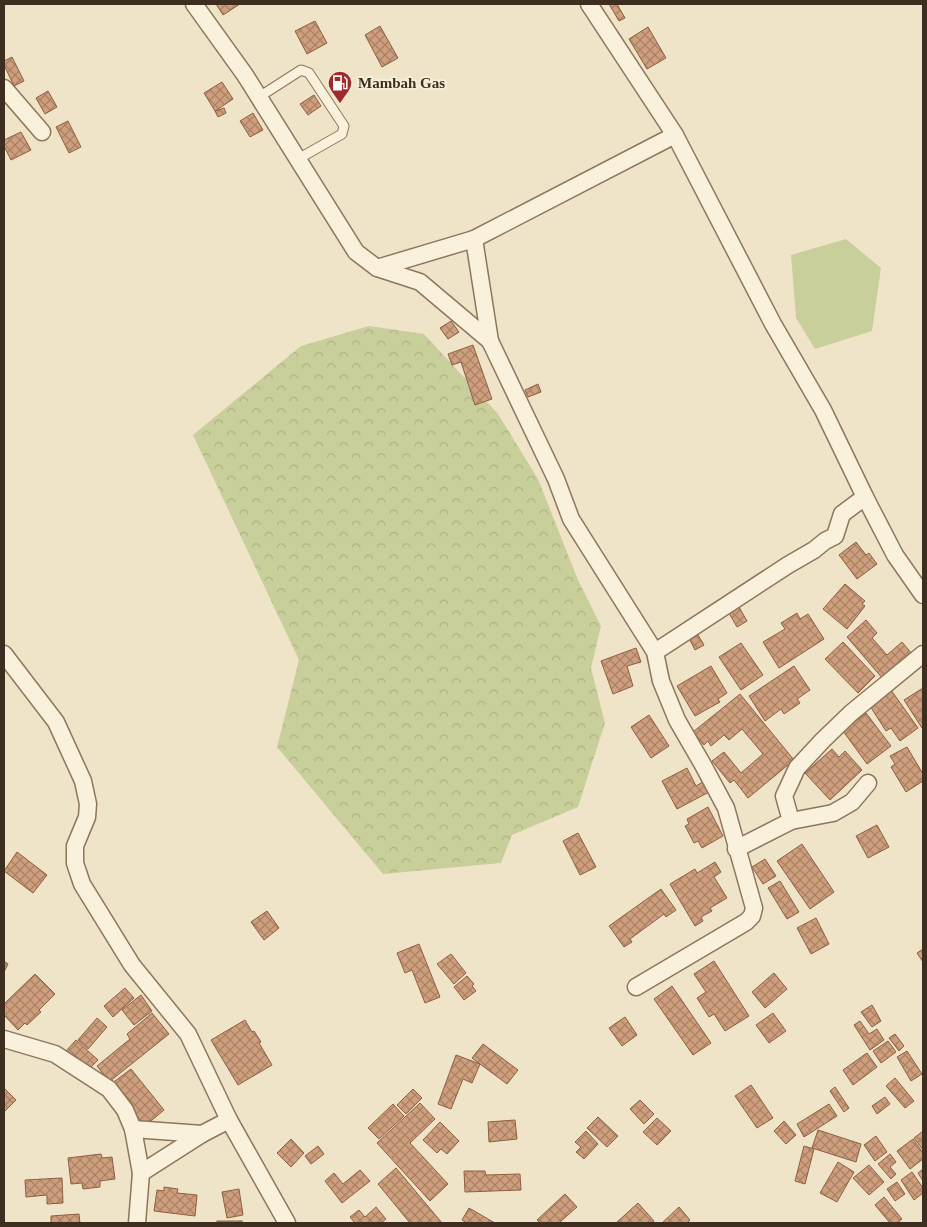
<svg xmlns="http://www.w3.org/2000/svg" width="927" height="1227" viewBox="0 0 927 1227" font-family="Georgia,serif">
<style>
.green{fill:#c9cf9b}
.forest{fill:url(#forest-crowns)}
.building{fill:url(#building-cross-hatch);stroke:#8d5f41}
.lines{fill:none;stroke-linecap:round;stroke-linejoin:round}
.lane-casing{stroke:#8d765c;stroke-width:11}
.street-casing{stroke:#8d765c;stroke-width:19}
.lane{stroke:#faf1dc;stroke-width:9}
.street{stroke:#faf1dc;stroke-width:16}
.labels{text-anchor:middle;stroke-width:4;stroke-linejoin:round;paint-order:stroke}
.poi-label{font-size:15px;font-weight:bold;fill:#3d2e20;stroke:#f7eed8;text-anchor:start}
</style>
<defs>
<pattern id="forest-crowns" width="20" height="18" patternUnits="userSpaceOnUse" patternTransform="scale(1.25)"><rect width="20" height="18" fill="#c9cf9b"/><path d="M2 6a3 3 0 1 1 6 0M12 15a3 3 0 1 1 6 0" fill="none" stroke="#aeb285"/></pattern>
<pattern id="building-cross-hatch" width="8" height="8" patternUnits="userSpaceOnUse" patternTransform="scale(1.25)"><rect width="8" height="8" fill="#cf9f7d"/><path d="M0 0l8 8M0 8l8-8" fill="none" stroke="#a98266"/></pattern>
</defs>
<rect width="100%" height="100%" fill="#f0e4c8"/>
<polygon class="green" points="846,239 881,268 872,331 815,349 796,318 791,255"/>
<polygon class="forest" points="369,326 424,334 498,414 538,479 578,580 601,626 591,668 605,723 578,807 512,835 501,863 383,874 277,747 299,660 193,435 301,346"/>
<g class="building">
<polygon points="216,4 240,4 223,15"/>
<polygon points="609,4 617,4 625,18 619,21"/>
<polygon points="315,21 327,43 307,54 295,31"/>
<polygon points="380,26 398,58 382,67 365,35"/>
<polygon points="648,27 666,58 647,69 629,39"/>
<polygon points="12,57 24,81 14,86 4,65 4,61"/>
<polygon points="222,82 233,99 215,111 204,93"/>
<polygon points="48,91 57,107 45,114 36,98"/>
<polygon points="314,95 321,106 308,115 300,104"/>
<polygon points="224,108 226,113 218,117 215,111"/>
<polygon points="253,113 263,130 250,137 240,121"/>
<polygon points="68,121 81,147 69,153 56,127"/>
<polygon points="21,132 31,150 11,160 4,146 4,140"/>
<polygon points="451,321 459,332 448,339 440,328"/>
<polygon points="473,345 492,399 475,405 461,362 452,365 448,354"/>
<polygon points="538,384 541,392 528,397 525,390"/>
<polygon points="856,542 866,555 869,553 877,564 857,579 839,555"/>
<polygon points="845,584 865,601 862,604 865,606 847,629 823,609"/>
<polygon points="739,607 747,621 737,627 729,613"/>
<polygon points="797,613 800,619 808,614 824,639 779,668 763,642 785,629 781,623"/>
<polygon points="866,620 877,633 872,638 887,655 902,642 912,654 883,679 847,637"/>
<polygon points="698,635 704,645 695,650 690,640"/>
<polygon points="843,642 875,676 858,693 825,659"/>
<polygon points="741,643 763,675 741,690 719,657"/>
<polygon points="636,648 641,662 627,666 633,686 613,694 601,661"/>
<polygon points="711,666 727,693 718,699 720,702 695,716 677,686"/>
<polygon points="794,666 810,690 797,699 800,703 784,714 781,709 765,721 749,696"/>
<polygon points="923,688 923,726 922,728 904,700"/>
<polygon points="891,690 918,728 900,741 891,728 886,731 870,706"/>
<polygon points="740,694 794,760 748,798 734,780 730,783 712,761 724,752 741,773 763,754 742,729 729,740 724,735 711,746 708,741 704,745 693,732"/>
<polygon points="866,713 891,746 867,764 843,731"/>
<polygon points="649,715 669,746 651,758 631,727"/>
<polygon points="907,747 923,774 923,781 906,792 891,767 895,764 890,756"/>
<polygon points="832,749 839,757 845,751 862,770 830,800 805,773"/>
<polygon points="687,768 696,786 706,780 711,791 677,809 662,781"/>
<polygon points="708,807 723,836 702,848 698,841 694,843 685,826 689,824 687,819"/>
<polygon points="877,825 889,847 868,858 856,836"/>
<polygon points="578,833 596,867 580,875 563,841"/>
<polygon points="802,844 834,892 810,909 777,861"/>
<polygon points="17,852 47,875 33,893 4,871"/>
<polygon points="765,859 776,876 763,884 752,867"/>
<polygon points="715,862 721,872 714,877 727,898 710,908 712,911 701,917 703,921 695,926 670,884 695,869 697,873"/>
<polygon points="780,881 799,912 787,919 768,888"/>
<polygon points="661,889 676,910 666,917 664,914 630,939 632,942 624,947 609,926"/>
<polygon points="267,911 279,928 264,940 251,922"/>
<polygon points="816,918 829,944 811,954 797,928"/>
<polygon points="419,944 440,997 425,1003 412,970 405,973 397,953"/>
<polygon points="923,949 923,962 917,953"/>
<polygon points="451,954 466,973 454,984 437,964"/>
<polygon points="4,961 8,964 4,972"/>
<polygon points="714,961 749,1016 725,1031 714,1014 709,1017 697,998 706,992 694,974"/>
<polygon points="774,973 787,989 765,1008 752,992"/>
<polygon points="35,974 55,994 39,1010 41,1012 27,1025 25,1023 18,1030 4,1015 4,1004"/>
<polygon points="467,976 474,984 472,986 476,991 464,1000 454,987"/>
<polygon points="672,986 711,1043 693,1055 654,999"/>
<polygon points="125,988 134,998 113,1017 104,1006"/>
<polygon points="141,995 152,1011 134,1025 122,1010"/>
<polygon points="872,1005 881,1021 872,1027 861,1012"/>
<polygon points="152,1013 169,1034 109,1082 97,1066 130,1039 127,1034"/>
<polygon points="773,1013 786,1031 769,1043 756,1025"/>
<polygon points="625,1017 637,1035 622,1046 609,1028"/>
<polygon points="97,1018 107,1027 88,1049 78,1040"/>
<polygon points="245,1020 252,1032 254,1031 261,1042 259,1043 272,1065 238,1085 211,1040"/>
<polygon points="860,1021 869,1034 877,1029 884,1040 870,1050 854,1025"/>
<polygon points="895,1034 904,1046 899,1051 889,1038"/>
<polygon points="76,1040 98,1060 87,1071 66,1051"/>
<polygon points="888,1041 896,1052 881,1063 873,1051"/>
<polygon points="483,1044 518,1070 507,1084 472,1058"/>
<polygon points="907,1051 922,1074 911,1081 897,1057"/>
<polygon points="867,1053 877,1067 853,1085 843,1070"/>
<polygon points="456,1055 480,1064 472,1083 463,1079 451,1109 438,1104"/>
<polygon points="131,1069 164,1110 145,1126 111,1084"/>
<polygon points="895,1078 914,1101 905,1108 886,1086"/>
<polygon points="751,1085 773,1118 757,1128 735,1096"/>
<polygon points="835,1087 849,1108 844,1112 830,1091"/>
<polygon points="4,1088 16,1100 4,1112"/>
<polygon points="413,1089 422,1098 406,1114 397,1105"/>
<polygon points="885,1097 890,1104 877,1114 872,1106"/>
<polygon points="640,1100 654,1114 644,1124 630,1109"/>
<polygon points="420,1103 435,1119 410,1143 448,1184 430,1201 377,1143"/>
<polygon points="393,1104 404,1116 379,1139 368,1128"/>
<polygon points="829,1104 837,1116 804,1137 797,1124"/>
<polygon points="598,1117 618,1136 607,1147 587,1128"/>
<polygon points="657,1118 671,1131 657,1145 643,1132"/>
<polygon points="515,1120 517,1139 489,1142 488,1122"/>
<polygon points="784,1121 796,1135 786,1144 774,1131"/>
<polygon points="440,1122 459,1141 447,1154 441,1149 437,1153 423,1140"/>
<polygon points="818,1130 861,1144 856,1162 812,1148"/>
<polygon points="586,1131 598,1144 584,1159 576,1152 581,1147 575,1142"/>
<polygon points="923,1131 923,1150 914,1138"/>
<polygon points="876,1136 887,1152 875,1161 864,1145"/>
<polygon points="291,1139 304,1153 291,1167 277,1153"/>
<polygon points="913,1139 923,1153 923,1159 910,1169 897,1151"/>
<polygon points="318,1146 324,1154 311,1164 305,1156"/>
<polygon points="804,1146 814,1149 805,1184 795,1181"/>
<polygon points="101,1154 102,1158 112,1157 115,1179 100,1181 100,1187 83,1189 82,1183 71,1184 68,1158"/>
<polygon points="890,1154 896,1162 890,1167 896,1174 891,1179 878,1164"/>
<polygon points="838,1162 854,1172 837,1202 820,1193"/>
<polygon points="869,1165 884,1182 869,1195 853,1178"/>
<polygon points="396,1168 442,1223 410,1223 378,1184"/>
<polygon points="923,1169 923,1181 918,1173"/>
<polygon points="360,1170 370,1181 342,1203 325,1181 334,1173 343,1184"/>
<polygon points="464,1171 485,1171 486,1175 520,1174 521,1190 465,1192"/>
<polygon points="912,1172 923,1188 923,1193 914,1200 901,1180"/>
<polygon points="62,1178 63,1203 47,1204 47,1195 26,1197 25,1180"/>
<polygon points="897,1182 905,1194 895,1201 887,1189"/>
<polygon points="164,1187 178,1189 177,1193 197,1195 195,1216 154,1211 157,1190 164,1191"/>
<polygon points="239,1189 243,1215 227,1218 222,1192"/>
<polygon points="565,1194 577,1207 559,1223 540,1223 537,1220"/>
<polygon points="884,1197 902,1219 897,1223 890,1223 875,1205"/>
<polygon points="638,1203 654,1221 651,1223 616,1223"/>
<polygon points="376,1207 386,1219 381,1223 355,1223 350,1217 359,1210 365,1217"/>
<polygon points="679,1207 690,1220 687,1223 662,1223"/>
<polygon points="469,1208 495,1223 467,1223 462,1220"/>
<polygon points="79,1214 80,1223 51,1223 51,1216"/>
<rect x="217" y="1221" width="25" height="2"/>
</g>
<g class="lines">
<defs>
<polyline id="lane" points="259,97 301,70 309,73 344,126 342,134 298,159"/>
<g id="street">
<polyline points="194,4 245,75 356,252 377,268 420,282 490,341 556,479 571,519 655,652 661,681 677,720 703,765 726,808 754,908 752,916 746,922 636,987"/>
<polyline points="589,4 675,135 773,324 823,410 865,497 895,555 923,595"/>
<polyline points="4,88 42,132"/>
<polyline points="474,239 490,341"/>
<polyline points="377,268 474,239 675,135"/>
<polyline points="655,652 788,565 814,550 825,541 835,536 842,514 865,497"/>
<polyline points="4,654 56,722 83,781 88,804 87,817 75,846 75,863 82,884 132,965 188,1034 229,1120 287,1223"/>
<polyline points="791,821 784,796 797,768 823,740 851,713 923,654"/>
<polyline points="736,849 791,821 833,813 852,802 868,783"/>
<polyline points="4,1039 55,1054 109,1089 125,1110 133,1129 141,1173 137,1223"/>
<polyline points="133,1129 202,1134"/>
<polyline points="141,1173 202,1134 229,1120"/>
</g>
</defs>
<use href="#lane" class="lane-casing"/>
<use href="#street" class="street-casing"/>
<use href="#lane" class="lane"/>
<use href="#street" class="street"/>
</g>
<defs>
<symbol id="fuel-pin" viewBox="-11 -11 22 30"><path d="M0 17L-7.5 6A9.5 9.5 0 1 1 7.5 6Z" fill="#9e2a2b" stroke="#f7eed8"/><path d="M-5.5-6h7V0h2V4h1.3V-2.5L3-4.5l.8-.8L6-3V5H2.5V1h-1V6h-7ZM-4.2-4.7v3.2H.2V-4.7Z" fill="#fff"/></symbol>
</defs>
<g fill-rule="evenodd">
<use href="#fuel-pin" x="326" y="69" width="28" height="38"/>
</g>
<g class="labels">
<g class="poi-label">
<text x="358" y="88">Mambah Gas</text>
</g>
</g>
<rect width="927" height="1227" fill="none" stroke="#3d2e20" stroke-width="10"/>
</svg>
